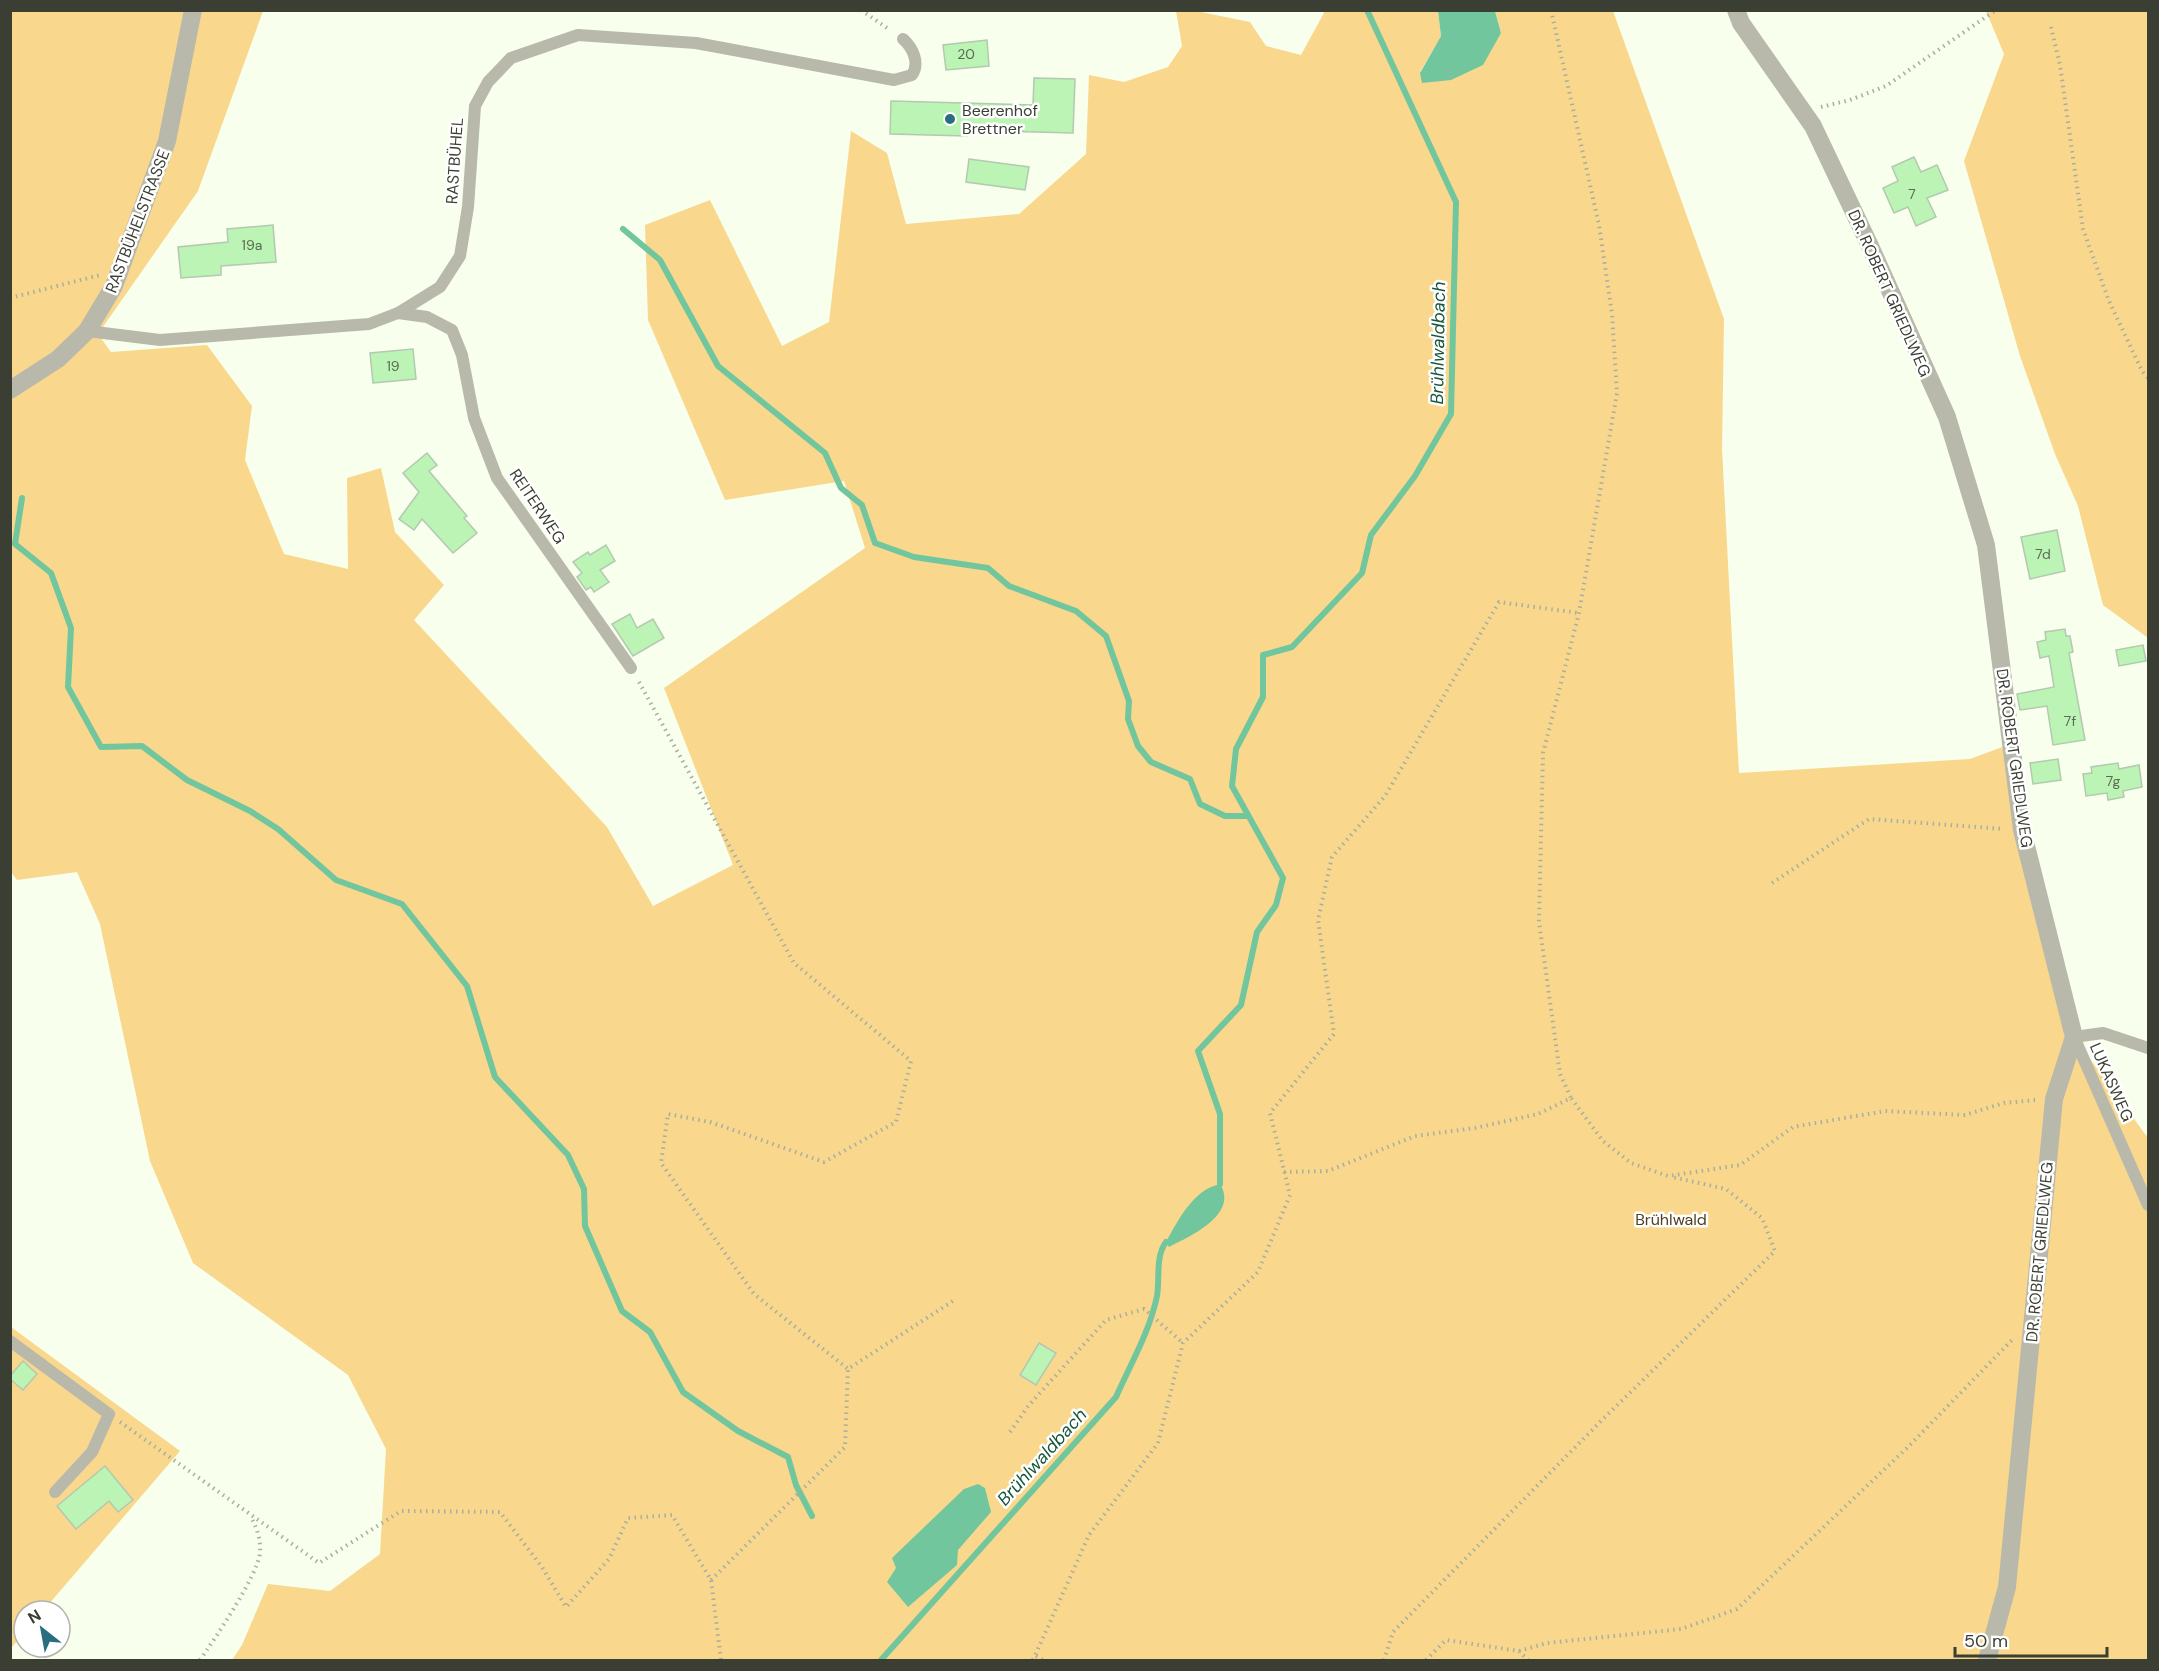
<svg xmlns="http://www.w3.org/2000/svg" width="2159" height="1671" viewBox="0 0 2159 1671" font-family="'DM Sans',sans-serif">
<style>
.green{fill:#f9d88e}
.water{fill:#72c69d}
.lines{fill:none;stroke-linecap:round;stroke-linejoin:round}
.stream{stroke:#72c69d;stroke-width:6}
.building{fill:#bbf4b5;stroke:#b3c9b0;stroke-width:1.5}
.path{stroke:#a9ae9e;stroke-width:4;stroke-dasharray:1.5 4.5;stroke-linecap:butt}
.lane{stroke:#b9b9ab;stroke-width:12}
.street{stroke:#b9b9ab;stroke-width:18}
.poi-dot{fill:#296d7e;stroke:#fff;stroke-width:2}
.labels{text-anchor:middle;stroke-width:5;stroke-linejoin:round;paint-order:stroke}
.number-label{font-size:14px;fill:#5b6c54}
.poi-label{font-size:16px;fill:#3b3f33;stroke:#fff;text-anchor:start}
.street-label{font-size:16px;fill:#3b3f33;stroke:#fff}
.park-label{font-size:16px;fill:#4f401f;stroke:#fff}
.water-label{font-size:18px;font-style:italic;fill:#16573c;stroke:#fff}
</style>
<rect width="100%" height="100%" fill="#f8ffec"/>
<g class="green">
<polygon points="11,11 263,11 198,191 98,334 111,352 207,345 252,406 245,460 284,554 348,569 347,478 381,468 395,532 444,585 414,620 607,827 653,906 733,865 664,688 865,548 844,481 725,500 648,320 645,225 710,200 782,346 829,322 851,131 887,153 906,224 1019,214 1086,154 1089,75 1124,82 1168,67 1182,46 1176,11 1196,11 1250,22 1266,46 1301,55 1325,11 1438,11 1441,36 1420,72 1501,33 1495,11 1613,11 1724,319 1722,449 1739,773 1970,759 2013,743 2074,1037 2148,1138 2148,1660 232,1660 242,1645 268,1584 330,1591 380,1554 386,1449 348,1375 193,1263 150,1161 100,924 77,872 17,880 11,872"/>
<polygon points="1986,11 2148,11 2148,638 2103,605 2078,506 2055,454 2020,356 1964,161 2004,54"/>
<polygon points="11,1327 180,1451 43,1611 24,1611 24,1633 11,1648"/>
</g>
<g class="water">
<polygon points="1438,11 1495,11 1501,33 1483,65 1451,80 1422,83 1420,73 1441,36"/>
<path d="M1220,1184C1239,1214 1191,1236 1169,1247L1166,1242C1179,1219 1193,1190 1220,1184Z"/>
<polygon points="978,1484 985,1488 991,1512 958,1550 957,1565 908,1607 887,1582 896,1568 892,1558 964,1489"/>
</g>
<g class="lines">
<g class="stream">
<polyline points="623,229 660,260 718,366 825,453 841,488 862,505 875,543 914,557 988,568 1009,586 1076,611 1106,636 1129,701 1128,719 1138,746 1151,762 1190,779 1200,804 1225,816 1248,816"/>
<polyline points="22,498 15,544 51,573 71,628 68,687 101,747 142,746 187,780 250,811 278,829 336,880 402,904 467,986 495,1077 568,1155 584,1189 585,1226 622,1311 650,1332 683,1392 738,1431 788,1457 796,1485 812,1516"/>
<polyline points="1220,1184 1220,1114 1198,1051 1241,1005 1257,932 1276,905 1283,878 1232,786 1236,749 1263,697 1263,655 1292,647 1362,573 1371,535 1415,476 1451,414 1456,202 1367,10"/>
<path d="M881,1660L1116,1397C1130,1365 1150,1331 1157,1296C1160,1279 1155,1257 1166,1242"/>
</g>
</g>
<g class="building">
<polygon points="987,40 989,66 946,70 943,45"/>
<polygon points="1034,78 1075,79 1073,133 967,130 967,136 890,134 891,101 1033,105"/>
<polygon points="1914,157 1921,172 1937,165 1948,190 1927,198 1936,217 1916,226 1908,207 1894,213 1883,188 1898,181 1892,167"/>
<polygon points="969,159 1029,167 1025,190 966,182"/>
<polygon points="273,225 276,262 221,266 221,275 181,278 178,247 228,242 227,229"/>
<polygon points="413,349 416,379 373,383 370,353"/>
<polygon points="427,453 437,465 429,471 467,516 464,518 477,533 453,553 422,519 414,530 399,519 419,492 403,473"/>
<polygon points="2057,530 2065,571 2030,579 2021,537"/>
<polygon points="606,545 615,561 600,570 609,582 594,592 591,587 586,590 577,577 582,573 573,562 588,552 590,555"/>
<polygon points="630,614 637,628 653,619 664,638 633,656 612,624"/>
<polygon points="2065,629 2066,636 2070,636 2073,652 2069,653 2085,740 2053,745 2047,706 2020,710 2017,694 2054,687 2049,656 2040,658 2037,642 2046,640 2045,632"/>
<polygon points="2143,645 2146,661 2119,666 2116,650"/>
<polygon points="2058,759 2061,780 2033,784 2030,763"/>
<polygon points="2118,763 2119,769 2139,765 2142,787 2123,791 2124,797 2108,800 2107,793 2086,796 2083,774 2092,773 2091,767"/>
<polygon points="1039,1343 1056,1353 1036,1385 1020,1375"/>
<polygon points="23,1361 37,1374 23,1390 10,1379 10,1376"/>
<polygon points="105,1466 133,1500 118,1512 109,1501 76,1529 57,1506"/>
</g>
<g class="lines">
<g class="path">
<polyline points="861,10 890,30"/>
<polyline points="1551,10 1599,225 1612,314 1617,393 1579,613 1543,753 1539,922 1560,1074 1571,1098"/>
<polyline points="2051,27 2060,65 2083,229 2109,301 2142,371 2148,378"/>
<polyline points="1447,70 1451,80"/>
<polyline points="1821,107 1850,100 1886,86 1996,10"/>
<polyline points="10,298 100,275"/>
<polyline points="639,682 794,963 911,1061 896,1122 824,1162 710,1122 668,1114 661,1163 754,1294 848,1369 956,1299"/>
<polyline points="1772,883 1869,819 2004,829"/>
<polyline points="1284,1172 1328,1171 1415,1136 1475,1128 1538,1114 1571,1098 1603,1141 1631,1163 1668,1176 1740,1165 1793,1127 1885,1111 1965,1115 2004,1103 2036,1100"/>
<polyline points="120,1422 319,1563 401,1511 500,1512 542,1567 566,1607 609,1559 628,1518 672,1515 711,1580 721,1660"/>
<polyline points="1010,1432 1029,1405 1106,1320 1144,1309 1183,1343"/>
<polyline points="711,1580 845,1447 848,1369"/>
<polyline points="1519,1651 1547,1643 1681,1629 1737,1609 1907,1448 2012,1340"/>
<polyline points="1036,1656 1043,1660"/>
<path d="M200,1660C214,1640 258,1575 260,1553C261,1540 257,1528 251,1517"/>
<polyline points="1033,1660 1089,1535 1158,1443 1183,1343 1258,1272 1290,1195 1270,1113 1334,1034 1318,920 1332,857 1385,796 1499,602 1579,613"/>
<polyline points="1384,1660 1393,1632 1603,1419 1775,1251 1762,1218 1726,1189 1672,1177"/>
<polyline points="1426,1660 1446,1640 1519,1651 1528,1660"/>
</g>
<g class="lane">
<polyline points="398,313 427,317 452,330 462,355 474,418 497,478 631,668"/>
<path d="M87,331L160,340L369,324L398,313L440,287L460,256L468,207L475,106L488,82L511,58L578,35L696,43L894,80L912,75C920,63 913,48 903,39"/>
<polyline points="2148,1048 2103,1033 2074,1037 2148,1205"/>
<polyline points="10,1341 109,1414 92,1452 55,1492"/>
</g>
<g class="street">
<polyline points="1736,10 1741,23 1813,126 1870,246 1947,417 1986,545 2022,830 2074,1037 2054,1099 2007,1587 1987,1660"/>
<polyline points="10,390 58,359 87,331 114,286 167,141 193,10"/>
</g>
</g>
<circle class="poi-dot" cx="950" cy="119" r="6"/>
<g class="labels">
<g class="number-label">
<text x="966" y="59">20</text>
<text x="1912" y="199">7</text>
<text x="252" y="250">19a</text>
<text x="393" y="371">19</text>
<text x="2043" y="559">7d</text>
<text x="2070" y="726">7f</text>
<text x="2113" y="786">7g</text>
</g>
<g class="poi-label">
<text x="962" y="116">Beerenhof<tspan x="962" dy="18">Brettner</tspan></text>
</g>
<g class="street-label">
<text transform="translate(454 161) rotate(-86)" y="6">RASTBÜHEL</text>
<text transform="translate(137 221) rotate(-69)" y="6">RASTBÜHELSTRASSE</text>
<text transform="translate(1890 293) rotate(66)" y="6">DR. ROBERT GRIEDLWEG</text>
<text transform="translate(538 506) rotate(56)" y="6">REITERWEG</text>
<text transform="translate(2015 758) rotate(82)" y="6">DR. ROBERT GRIEDLWEG</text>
<text transform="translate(2112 1082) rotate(66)" y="6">LUKASWEG</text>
<text transform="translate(2039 1252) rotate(-85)" y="6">DR. ROBERT GRIEDLWEG</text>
</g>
<g class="park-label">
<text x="1671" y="1225">Brühlwald</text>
</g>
<g class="water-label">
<text transform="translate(1438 343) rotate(-89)" y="6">Brühlwaldbach</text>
<text transform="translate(1042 1457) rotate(-48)" y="6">Brühlwaldbach</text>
</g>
</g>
<rect width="2159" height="1671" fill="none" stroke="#3b3f33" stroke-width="24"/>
<g transform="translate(42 1629) rotate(329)"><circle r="28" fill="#ffffff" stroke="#b1b2ad" stroke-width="1.5"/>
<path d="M0-4.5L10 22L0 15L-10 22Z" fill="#296d7e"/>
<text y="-9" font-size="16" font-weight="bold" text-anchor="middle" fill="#3b3f33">N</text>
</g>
<path d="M1955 1647v9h152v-9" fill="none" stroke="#3b3f33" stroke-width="3"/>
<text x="1964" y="1647" font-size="18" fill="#3b3f33" stroke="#ffffff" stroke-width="4.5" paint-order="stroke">50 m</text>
</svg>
